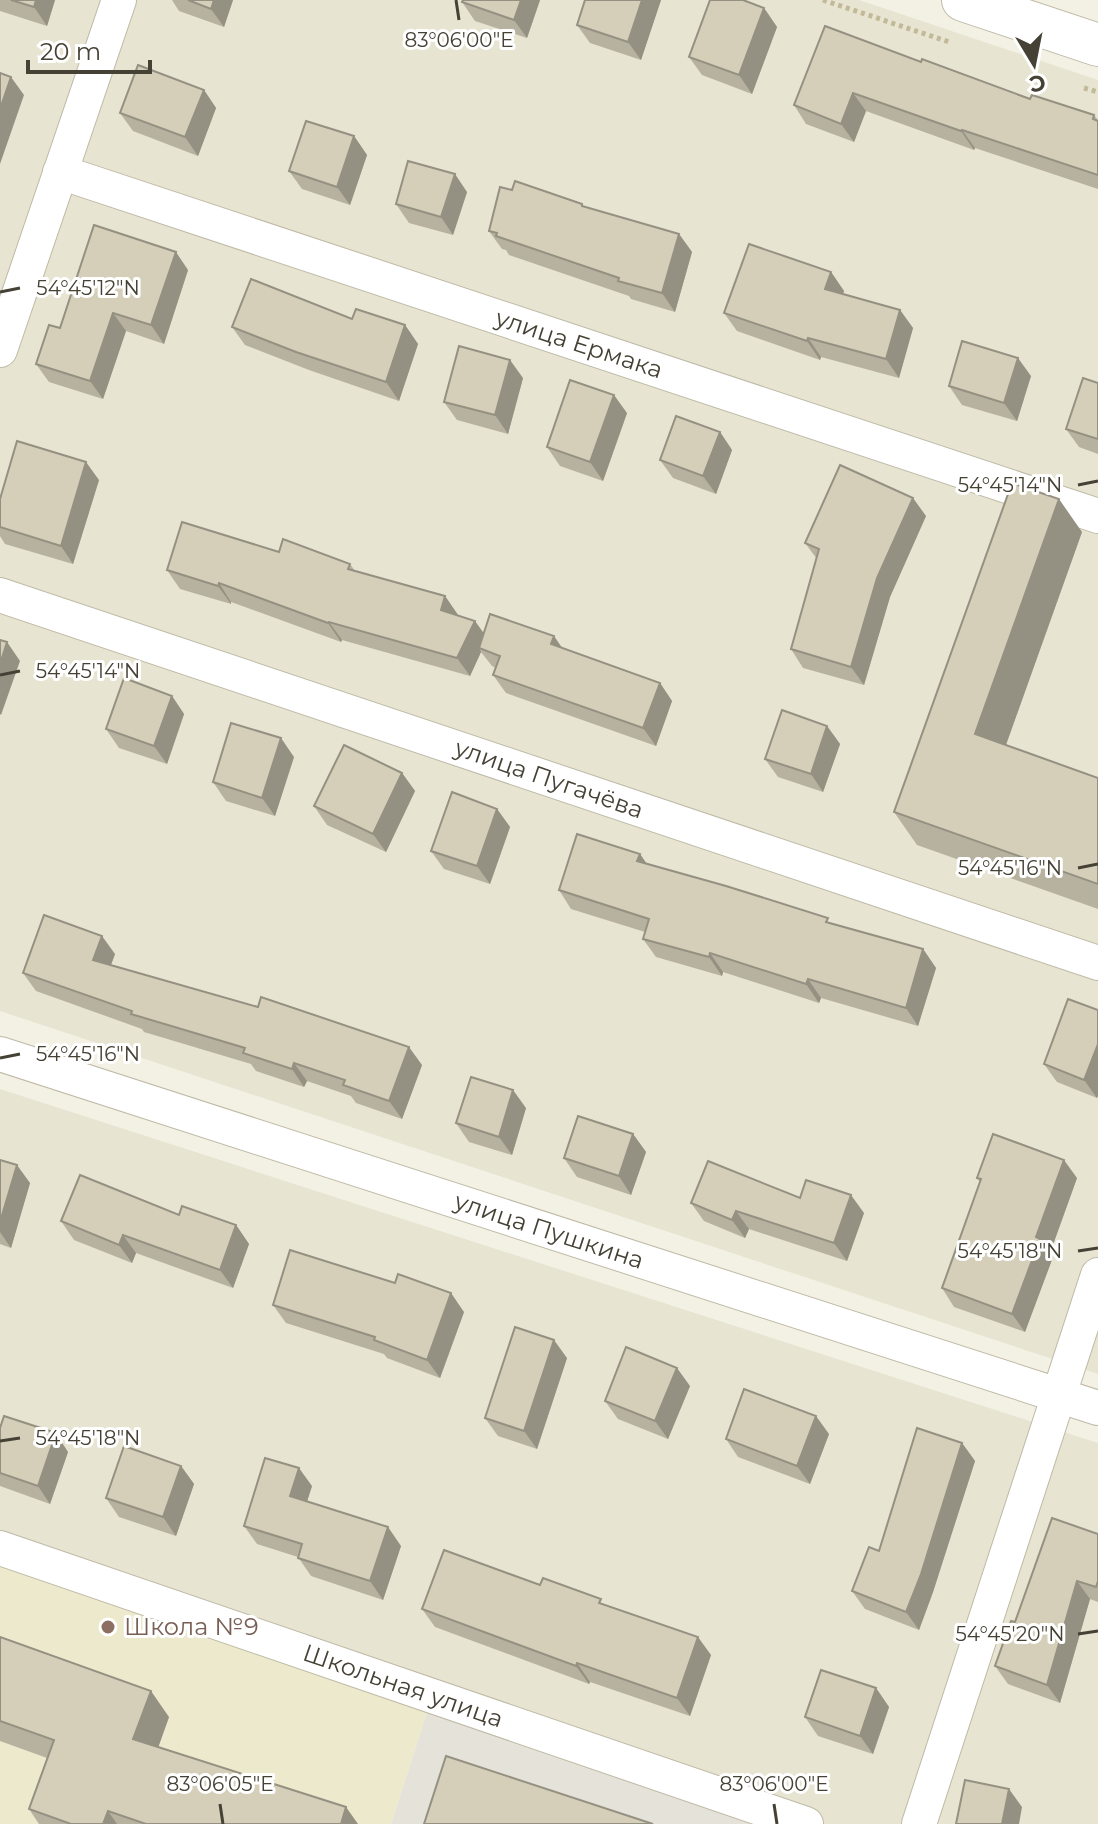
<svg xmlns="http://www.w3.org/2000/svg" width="1098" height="1824" viewBox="0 0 1098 1824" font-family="Montserrat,sans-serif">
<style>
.residential{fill:#e7e4d2}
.industrial{fill:#e5e2d9}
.education{fill:#ede9cd}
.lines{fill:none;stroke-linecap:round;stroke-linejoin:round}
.minor-casing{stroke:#bfbaa6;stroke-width:36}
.tertiary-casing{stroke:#bfbaa6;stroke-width:44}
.path{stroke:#c1b997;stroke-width:5;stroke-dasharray:4 4;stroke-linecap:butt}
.minor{stroke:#fff;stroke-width:34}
.tertiary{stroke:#fff;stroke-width:42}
.wall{fill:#b7b29f}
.shaded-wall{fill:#959182}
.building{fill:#d5cfb9;stroke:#959182;stroke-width:2}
.ticks{fill:none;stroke:#454134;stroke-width:3}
.education-dot{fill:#8d6e63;stroke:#fff;stroke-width:3}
.labels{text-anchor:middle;stroke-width:6;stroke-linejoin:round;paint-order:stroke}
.street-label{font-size:24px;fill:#454134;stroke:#fff}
.education-label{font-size:24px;fill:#785e54;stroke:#fff;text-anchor:start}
.ticks-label{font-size:20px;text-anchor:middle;fill:#454134;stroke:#fff;stroke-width:6;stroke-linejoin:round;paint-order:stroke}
</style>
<rect width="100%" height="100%" fill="#f3f1e4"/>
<g class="residential">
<polygon points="0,0 859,0 1098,80 1098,1374 0,1011"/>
<polygon points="0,1089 1098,1443 1098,1824 777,1824 0,1554"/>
</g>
<polygon class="industrial" points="431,1700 777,1824 391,1824"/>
<polygon class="education" points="0,1554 431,1700 391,1824 0,1824"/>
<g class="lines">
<defs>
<g id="minor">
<polyline points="60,172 1098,516"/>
<polyline points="0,350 119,0"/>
<polyline points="0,595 1098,963"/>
<polyline points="0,1054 1098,1408"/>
<polyline points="0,1548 806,1824"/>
<polyline points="919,1824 1098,1275"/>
</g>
<polyline id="tertiary" points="963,0 1098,45"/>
</defs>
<use href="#minor" class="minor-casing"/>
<use href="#tertiary" class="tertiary-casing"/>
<g class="path">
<polyline points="823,0 949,42"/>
<polyline points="1084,88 1098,92"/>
</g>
<use href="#minor" class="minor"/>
<use href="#tertiary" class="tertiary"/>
</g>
<g class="wall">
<polygon points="0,0 55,0 47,26 0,11"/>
<polygon points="172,0 233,0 224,27 179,11"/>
<polygon points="463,0 540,0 527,38 475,21 462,2"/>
<polygon points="585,0 661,0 641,60 590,43 577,25"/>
<polygon points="764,8 777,27 752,94 702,75 689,57"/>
<polygon points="921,62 1030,99 1094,115 1098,120 1098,189 975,148 974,150 866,111 854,142 806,124 794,105"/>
<polygon points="204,90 216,108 198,156 133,131 120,113"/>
<polygon points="354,136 367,155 350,205 302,189 289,171"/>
<polygon points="512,190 582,204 584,207 679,234 692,252 675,312 631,299 629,296 509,255 506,250 502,249 489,231"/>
<polygon points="467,192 453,235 409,223 396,204"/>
<polygon points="188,270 164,344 126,331 103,399 49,382 36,364 60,328"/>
<polygon points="831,272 844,291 843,294 900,310 913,328 899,378 821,357 820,360 737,331 724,313"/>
<polygon points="405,325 418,344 399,401 309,370 245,345 232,327"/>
<polygon points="1031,376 1017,421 962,405 949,386"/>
<polygon points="523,378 508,434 457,420 444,402"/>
<polygon points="1098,383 1098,454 1079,447 1066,429"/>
<polygon points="627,413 603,481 560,466 547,447"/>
<polygon points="720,432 732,450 716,494 673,478 660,460"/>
<polygon points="99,480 73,564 5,544 0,536 0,499"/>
<polygon points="926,516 890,597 864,685 803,668 791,649 817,559 805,543"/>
<polygon points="1082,532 1006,745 1098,778 1098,909 917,845 894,812"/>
<polygon points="279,552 350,564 355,571 445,596 458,615 484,633 561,647 660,683 672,701 656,746 506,693 493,675 496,668 492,666 481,652 470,676 342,640 341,642 231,602 231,604 180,589 167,570"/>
<polygon points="172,696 184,714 167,764 119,748 106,729"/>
<polygon points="827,726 840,744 823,792 778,777 765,759"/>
<polygon points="294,757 275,816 226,801 213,782"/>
<polygon points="402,773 415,791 386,852 327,825 314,806"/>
<polygon points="497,809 510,827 490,884 444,869 431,851"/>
<polygon points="640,854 646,863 831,923 923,949 936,968 918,1026 821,998 819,1003 723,972 722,976 656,957 643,939 645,932 571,909 559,890"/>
<polygon points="115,954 111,965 422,1065 402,1119 356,1103 351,1096 307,1081 304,1087 256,1071 251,1064 144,1032 142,1029 36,991 23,973"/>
<polygon points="1098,1010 1098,1096 1097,1098 1057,1082 1044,1064"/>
<polygon points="526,1108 512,1155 469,1142 456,1123"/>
<polygon points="633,1134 646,1152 631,1195 577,1177 564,1158"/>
<polygon points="0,1160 30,1183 11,1248 0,1244"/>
<polygon points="977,1178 1077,1178 1050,1253 1053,1257 1025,1332 954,1307 942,1288 980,1182"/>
<polygon points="800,1198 864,1213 847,1261 749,1229 745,1238 704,1221 691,1203"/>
<polygon points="179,1215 236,1225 249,1244 233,1288 136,1253 132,1263 74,1240 61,1221"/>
<polygon points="273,1305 464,1312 440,1378 387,1358 384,1354 286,1323"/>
<polygon points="567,1358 537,1449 498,1436 485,1418"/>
<polygon points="690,1386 668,1439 618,1419 605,1401"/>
<polygon points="0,1428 68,1452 50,1504 0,1486"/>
<polygon points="829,1434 810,1484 738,1457 726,1439"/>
<polygon points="962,1443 975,1461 933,1592 919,1630 865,1609 852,1591 879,1551"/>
<polygon points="181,1466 194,1484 176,1536 119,1517 106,1498"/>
<polygon points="312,1486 307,1501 401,1546 383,1600 311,1576 298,1557 257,1544 244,1526"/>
<polygon points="1098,1534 1098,1602 1090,1599 1060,1703 1008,1684 995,1666 1015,1622"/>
<polygon points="540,1585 604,1604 711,1655 690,1716 590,1682 589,1684 435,1627 422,1609"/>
<polygon points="0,1637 169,1717 158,1747 358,1824 39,1824 29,1809 47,1758 0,1741"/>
<polygon points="876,1688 889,1707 873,1754 818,1736 805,1717"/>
</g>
<g class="shaded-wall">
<polygon points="36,0 55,0 47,26 34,7"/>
<polygon points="214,0 233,0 224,27 211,9"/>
<polygon points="521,0 540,0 527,38 514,20"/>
<polygon points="642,0 661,0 641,60 628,42"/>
<polygon points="764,8 777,27 752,94 739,75"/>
<polygon points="11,77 24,95 0,164 0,109"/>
<polygon points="204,90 216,108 198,156 185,137"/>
<polygon points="853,93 866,111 854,142 841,124"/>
<polygon points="962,130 975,148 974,150 961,131"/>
<polygon points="354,136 367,155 350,205 337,187"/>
<polygon points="455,174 467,192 453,235 441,217"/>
<polygon points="679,234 692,252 675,312 662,293"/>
<polygon points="176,252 188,270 164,344 151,325"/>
<polygon points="831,272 844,291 838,308 825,289"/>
<polygon points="900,310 913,328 899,378 886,359"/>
<polygon points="113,313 126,331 103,399 90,381"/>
<polygon points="405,325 418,344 399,401 386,382"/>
<polygon points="808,338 821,357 820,360 807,341"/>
<polygon points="1018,358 1031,376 1017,421 1004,403"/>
<polygon points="510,360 523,378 508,434 495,415"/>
<polygon points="614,395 627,413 603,481 590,462"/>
<polygon points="720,432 732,450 716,494 703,476"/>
<polygon points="86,462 99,480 73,564 61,546"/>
<polygon points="913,498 926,516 890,597 864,685 851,667 877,578"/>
<polygon points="1059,499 1082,532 998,767 975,734"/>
<polygon points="219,583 231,602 231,604 218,586"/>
<polygon points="445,596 458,615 454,629 441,610"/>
<polygon points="475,621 488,639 479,648 481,652 470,676 457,658"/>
<polygon points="329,622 342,640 341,642 328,623"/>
<polygon points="554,636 567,655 551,644"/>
<polygon points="7,642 20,661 1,715 0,714 0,664"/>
<polygon points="660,683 672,701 656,746 643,728"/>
<polygon points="172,696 184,714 167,764 154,746"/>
<polygon points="827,726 840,744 823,792 811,774"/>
<polygon points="281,738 294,757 275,816 262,798"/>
<polygon points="402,773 415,791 386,852 373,834"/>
<polygon points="497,809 510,827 490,884 477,866"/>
<polygon points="640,854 653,873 637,861"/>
<polygon points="102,936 115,954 106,978 93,960"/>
<polygon points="923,949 936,968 918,1026 906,1008"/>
<polygon points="710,953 723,972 722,976 709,957"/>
<polygon points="808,979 821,998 819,1003 806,984"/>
<polygon points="1098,1044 1098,1096 1097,1098 1084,1080"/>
<polygon points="409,1047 422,1065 402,1119 389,1101"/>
<polygon points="294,1063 307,1081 304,1087 292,1069"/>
<polygon points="513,1090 526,1108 512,1155 499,1137"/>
<polygon points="633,1134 646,1152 631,1195 619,1176"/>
<polygon points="1064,1160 1077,1178 1050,1253 1053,1257 1025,1332 1012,1314 1036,1237"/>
<polygon points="17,1165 30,1183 11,1248 0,1232 0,1222"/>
<polygon points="851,1195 864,1213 847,1261 834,1243"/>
<polygon points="736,1211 749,1229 745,1238 732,1220"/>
<polygon points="236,1225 249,1244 233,1288 220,1270"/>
<polygon points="123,1235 136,1253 132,1263 119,1245"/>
<polygon points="451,1293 464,1312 440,1378 427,1360"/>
<polygon points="554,1340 567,1358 537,1449 524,1431"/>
<polygon points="677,1368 690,1386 668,1439 655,1421"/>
<polygon points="816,1416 829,1434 810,1484 797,1466"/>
<polygon points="56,1433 68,1452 50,1504 38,1486"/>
<polygon points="962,1443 975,1461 933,1592 919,1630 906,1612"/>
<polygon points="181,1466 194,1484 176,1536 163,1517"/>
<polygon points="299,1468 312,1486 303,1514 290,1496"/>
<polygon points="388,1527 401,1546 383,1600 370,1581"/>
<polygon points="1077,1581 1090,1599 1060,1703 1047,1685"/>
<polygon points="698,1637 711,1655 690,1716 677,1698"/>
<polygon points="577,1663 590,1682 589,1684 576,1666"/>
<polygon points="876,1688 889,1707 873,1754 860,1736"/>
<polygon points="151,1691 169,1717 152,1765 133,1739"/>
<polygon points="1009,1789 1022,1807 1019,1824 1002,1824"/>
<polygon points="346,1807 358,1824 341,1824"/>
<polygon points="108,1811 117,1824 103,1824"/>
</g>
<g class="building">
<polygon points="11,0 36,0 34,7"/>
<polygon points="188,0 214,0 211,9"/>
<polygon points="463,0 521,0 514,20 462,2"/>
<polygon points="585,0 642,0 628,42 577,25"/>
<polygon points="710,0 743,0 764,8 739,75 689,57"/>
<polygon points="825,26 921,62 922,59 1030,99 1032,95 1094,115 1093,119 1098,121 1098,175 962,130 961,131 853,93 841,124 794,105"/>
<polygon points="138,65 204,90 185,137 120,113"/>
<polygon points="0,73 11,77 0,109"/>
<polygon points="306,121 354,136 337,187 289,171"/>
<polygon points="408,161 455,174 441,217 396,204"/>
<polygon points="515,181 582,204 582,206 679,234 662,293 618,281 619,278 496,236 497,233 489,231 500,187 512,190"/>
<polygon points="94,225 176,252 151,325 113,313 90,381 36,364 49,325 60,328"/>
<polygon points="749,244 831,272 825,289 900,310 886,359 808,338 807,341 724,313"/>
<polygon points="251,279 352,319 356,309 405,325 386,382 296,352 232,327"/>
<polygon points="962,341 1018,358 1004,403 949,386"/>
<polygon points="459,346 510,360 495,415 444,402"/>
<polygon points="1083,378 1098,383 1098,439 1066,429"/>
<polygon points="570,380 614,395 590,462 547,447"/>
<polygon points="676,416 720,432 703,476 660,460"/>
<polygon points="17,441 86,462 61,546 0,527 0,499"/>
<polygon points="840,465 913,498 877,578 851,667 791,649 819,549 805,543"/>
<polygon points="1012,483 1059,499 975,734 1098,778 1098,884 894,812"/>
<polygon points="182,522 279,552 283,539 350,564 348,569 445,596 441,610 475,621 457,658 329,622 328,623 219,583 218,586 167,570"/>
<polygon points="490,614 554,636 551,644 660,683 643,728 493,675 500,656 479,648"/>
<polygon points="0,640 7,642 0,664"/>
<polygon points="124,678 172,696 154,746 106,729"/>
<polygon points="782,710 827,726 811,774 765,759"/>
<polygon points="231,723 281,738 262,798 213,782"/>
<polygon points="344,745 402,773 373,834 314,806"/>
<polygon points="452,792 497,809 477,866 431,851"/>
<polygon points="577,834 640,854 637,861 726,886 828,918 826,922 923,949 906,1008 808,979 806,984 710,953 709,957 643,939 649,919 559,890"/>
<polygon points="44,915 102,936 93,960 258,1007 261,997 409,1047 389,1101 343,1085 345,1080 294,1063 292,1069 243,1053 245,1048 131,1014 132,1011 23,973"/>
<polygon points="1068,999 1098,1010 1098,1044 1084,1080 1044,1064"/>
<polygon points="471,1077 513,1090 499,1137 456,1123"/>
<polygon points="578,1116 633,1134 619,1176 564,1158"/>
<polygon points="993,1134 1064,1160 1036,1237 1040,1239 1012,1314 942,1288 981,1179 977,1178"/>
<polygon points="0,1160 17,1165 0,1222"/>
<polygon points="708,1161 800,1198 806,1180 851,1195 834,1243 736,1211 732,1220 691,1203"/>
<polygon points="80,1175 179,1215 182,1206 236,1225 220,1270 123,1235 119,1245 61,1221"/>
<polygon points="290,1250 395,1283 398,1274 451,1293 427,1360 374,1340 375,1337 273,1305"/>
<polygon points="515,1327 554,1340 524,1431 485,1418"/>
<polygon points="626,1347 677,1368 655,1421 605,1401"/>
<polygon points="744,1389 816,1416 797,1466 726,1439"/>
<polygon points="4,1416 56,1433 38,1486 0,1473 0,1428"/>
<polygon points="917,1428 962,1443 921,1574 906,1612 852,1591 869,1547 879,1551"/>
<polygon points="124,1446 181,1466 163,1517 106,1498"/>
<polygon points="265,1458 299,1468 290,1496 388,1527 370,1581 298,1558 302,1544 244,1526"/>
<polygon points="1052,1518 1098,1534 1098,1581 1096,1587 1077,1581 1047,1685 995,1666 1011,1621 1015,1622"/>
<polygon points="444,1550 540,1585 543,1578 601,1599 599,1603 698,1637 677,1698 577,1663 576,1666 422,1609"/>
<polygon points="0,1637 151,1691 133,1739 346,1807 341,1824 146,1824 108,1811 103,1824 71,1824 29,1809 54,1740 0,1721"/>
<polygon points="821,1670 876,1688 860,1736 805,1717"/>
<polygon points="446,1756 653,1824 424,1824"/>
<polygon points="965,1780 1009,1789 1002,1824 956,1824"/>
</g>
<path class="ticks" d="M456,0L459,20M0,292L20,288M1078,485L1098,481M0,675L20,671M1078,868L1098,864M0,1058L20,1054M1078,1251L1098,1248M0,1441L20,1438M1078,1634L1098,1631M220,1804L223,1824M774,1804L777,1824"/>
<circle class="education-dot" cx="108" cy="1627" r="8"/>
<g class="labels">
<g class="street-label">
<text transform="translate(579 344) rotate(18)" y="8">улица Ермака</text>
<text transform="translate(549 779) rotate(19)" y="8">улица Пугачёва</text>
<text transform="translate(549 1231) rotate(18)" y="8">улица Пушкина</text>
<text transform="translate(403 1686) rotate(19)" y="8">Школьная улица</text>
</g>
<g class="education-label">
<text x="124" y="1635">Школа №9</text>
</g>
</g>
<g class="ticks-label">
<text x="459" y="47">83°06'00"E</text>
<text x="88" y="295">54°45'12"N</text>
<text x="1010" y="492">54°45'14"N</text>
<text x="88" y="678">54°45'14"N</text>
<text x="1010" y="875">54°45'16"N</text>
<text x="88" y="1061">54°45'16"N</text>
<text x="1010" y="1258">54°45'18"N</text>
<text x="88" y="1445">54°45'18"N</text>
<text x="1010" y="1641">54°45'20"N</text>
<text x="220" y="1791">83°06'05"E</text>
<text x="774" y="1791">83°06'00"E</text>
</g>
<g transform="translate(1034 64) rotate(170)" stroke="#ffffff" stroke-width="6" paint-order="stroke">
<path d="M0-6L14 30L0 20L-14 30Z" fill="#454134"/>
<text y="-12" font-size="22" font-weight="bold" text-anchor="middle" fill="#454134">С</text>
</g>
<path d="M28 60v12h122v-12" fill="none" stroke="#454134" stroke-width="4"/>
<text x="40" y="60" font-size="24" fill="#454134" stroke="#ffffff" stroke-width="6" paint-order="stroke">20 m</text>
</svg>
